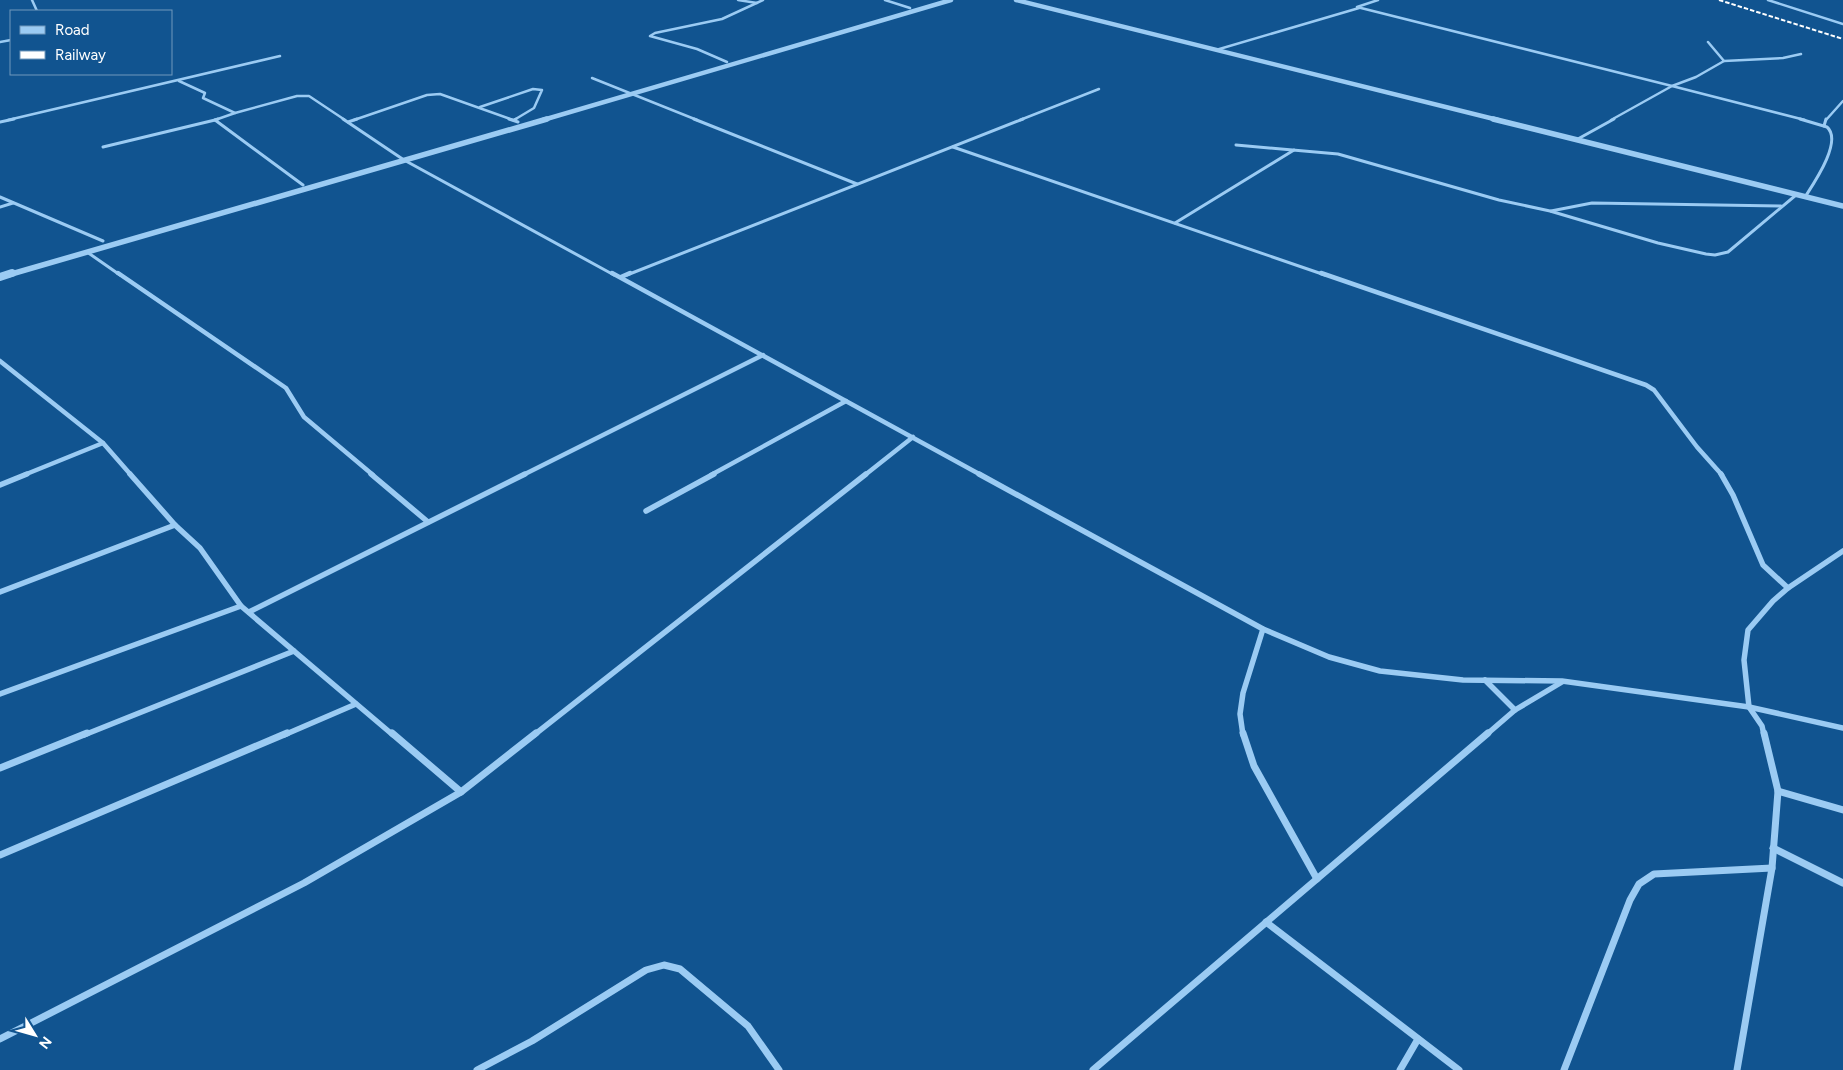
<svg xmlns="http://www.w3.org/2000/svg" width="1843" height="1070" viewBox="0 0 1843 1070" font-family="Figtree,sans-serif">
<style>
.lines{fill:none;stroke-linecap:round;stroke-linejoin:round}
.minor-far4{stroke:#9bcbf3;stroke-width:2.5}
.minor-far3{stroke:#9bcbf3;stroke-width:3}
.minor-far2{stroke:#9bcbf3;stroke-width:4.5}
.minor-far1{stroke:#9bcbf3;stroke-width:5.5}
.minor{stroke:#9bcbf3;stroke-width:7}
.tertiary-far2{stroke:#9bcbf3;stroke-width:4.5}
.tertiary-far1{stroke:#9bcbf3;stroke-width:5.5}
.tertiary{stroke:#9bcbf3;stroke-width:8}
.rail{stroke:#fff;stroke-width:2;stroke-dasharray:4.5 2;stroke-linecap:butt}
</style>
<rect width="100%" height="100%" fill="#115490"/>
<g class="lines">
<g class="minor-far4">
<polyline points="32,0 37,11"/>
<polyline points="738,0 757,3"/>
<polyline points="885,0 910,8"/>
<polyline points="1378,0 1357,7 1672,86 1611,120"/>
<polyline points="1768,0 1843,24"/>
<polyline points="0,42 11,40"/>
<polyline points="1708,42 1724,61 1696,77 1672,86 1805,120"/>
<polyline points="1216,50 1359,8"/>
<polyline points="1724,61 1783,58 1801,54"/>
<polyline points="727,62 697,49 650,36 655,33 722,19 763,0"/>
<polyline points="592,78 697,120"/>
<polyline points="179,81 205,93 203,98 235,113 215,120"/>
<polyline points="480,107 533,89 542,90 534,108 514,120"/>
<polyline points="235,113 297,96 309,96 345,120"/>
<polyline points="8,120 280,56"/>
<polyline points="354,120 427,95 440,94 513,120"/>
<polyline points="1020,120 1099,89"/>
<polyline points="1826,120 1843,101"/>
</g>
<g class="minor-far3">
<polyline points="343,119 404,160 614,275"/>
<polyline points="509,119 518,122"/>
<polyline points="694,119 857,184"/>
<path d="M1800,119L1827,127C1843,141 1814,183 1805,197"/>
<polyline points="215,120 218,119"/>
<polyline points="514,120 516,119"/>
<polyline points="0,122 14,119"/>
<polyline points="348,122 357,119"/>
<polyline points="1824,126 1826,119"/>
<polyline points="1576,140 1614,119"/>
<polyline points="1236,145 1338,154 1499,200 1550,211 1658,243 1706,254 1715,255 1728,252 1796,195"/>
<polyline points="103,147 215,120 303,185"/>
<polyline points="953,147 1325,275"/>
<polyline points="0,197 103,241"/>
<polyline points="0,207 13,203"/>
<polyline points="1551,211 1592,203 1781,206"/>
<polyline points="1175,223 1294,150"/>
<polyline points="87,252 120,275"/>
<polyline points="627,275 1023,119"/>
</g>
<g class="minor-far2">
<polyline points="118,273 286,388 304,417 373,475"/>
<polyline points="612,273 981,475"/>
<polyline points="1321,273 1646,385 1654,390 1697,447 1722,475"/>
<polyline points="621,277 630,273"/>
<polyline points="0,361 103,443 131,475"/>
<polyline points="24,475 103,443"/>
<polyline points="523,475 763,355"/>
<polyline points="711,475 846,401"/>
<polyline points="865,475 913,437"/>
</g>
<g class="minor-far1">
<polyline points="130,474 175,525 200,548 241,606 393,735"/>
<polyline points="371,474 428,522"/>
<polyline points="979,474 1263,629 1329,657 1380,671 1463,680 1562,681 1749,707 1843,728"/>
<polyline points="1721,474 1733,495 1763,565 1788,588"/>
<polyline points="0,485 27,474"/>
<polyline points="646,511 714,474"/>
<polyline points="0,592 175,525"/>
<polyline points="249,612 525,474"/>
<polyline points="1485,680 1515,710"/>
<polyline points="0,694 241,606"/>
<polyline points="84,735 294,651"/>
<polyline points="284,735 356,704"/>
<polyline points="534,735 866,474"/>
<polyline points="1243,735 1240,714 1243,693 1263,629"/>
<polyline points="1486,735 1515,710 1562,682"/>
<polyline points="1764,735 1762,726 1749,707 1744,660 1748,630 1773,601 1788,588 1843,551"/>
</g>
<g class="minor">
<polyline points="392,733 461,792"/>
<polyline points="1243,733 1254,766 1317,879"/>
<polyline points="0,768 87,733"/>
<polyline points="1778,791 1843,810"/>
<polyline points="1773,848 1843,883"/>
<polyline points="0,855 287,733"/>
<polyline points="1266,922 1459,1070"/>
<polyline points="0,1039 304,883 461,792 536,733"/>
<polyline points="477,1070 532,1041 646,970 664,965 680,969 748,1026 779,1070"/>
<polyline points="1093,1070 1488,733"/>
<polyline points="1400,1070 1418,1039"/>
<polyline points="1564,1070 1630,900 1639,884 1654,874 1772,868"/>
<polyline points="1737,1070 1772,868 1778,791 1764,733"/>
</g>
<g class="tertiary-far2">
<polyline points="1016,0 1498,120"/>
<polyline points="543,120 951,0"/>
</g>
<g class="tertiary-far1">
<polyline points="1493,119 1843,206"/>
<polyline points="8,275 547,119"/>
</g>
<polyline class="tertiary" points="0,277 12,273"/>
<polyline class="rail" points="1719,0 1843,39"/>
</g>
<rect x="10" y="10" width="162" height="65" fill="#115490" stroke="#7098bc"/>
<rect x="20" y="26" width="25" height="8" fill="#9bcbf3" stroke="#7098bc"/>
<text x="55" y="35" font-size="15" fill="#ffffff">Road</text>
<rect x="20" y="51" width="25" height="8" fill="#ffffff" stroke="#7098bc"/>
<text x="55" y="60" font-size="15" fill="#ffffff">Railway</text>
<g transform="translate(35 1035) rotate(127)" stroke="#115490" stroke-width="4" paint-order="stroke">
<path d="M0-4L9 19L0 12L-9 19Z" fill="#ffffff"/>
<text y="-8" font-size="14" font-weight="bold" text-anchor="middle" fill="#ffffff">N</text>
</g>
</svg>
